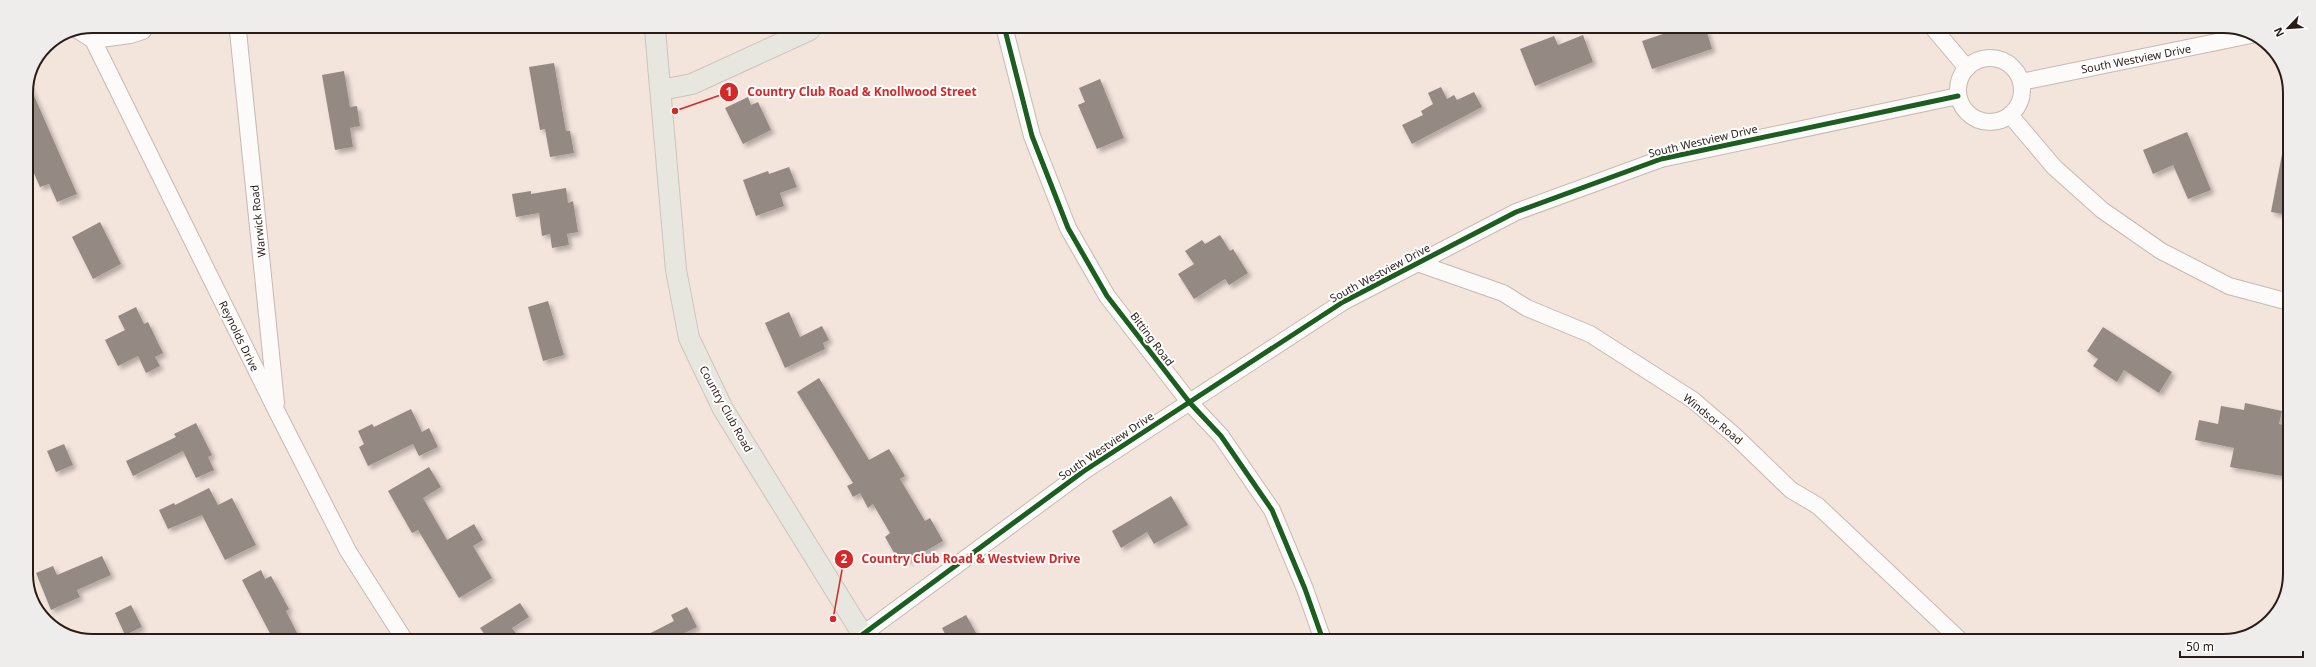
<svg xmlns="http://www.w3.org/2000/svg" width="2316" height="667" viewBox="0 0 2316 667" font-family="'Noto Sans',sans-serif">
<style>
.building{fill:#958983;filter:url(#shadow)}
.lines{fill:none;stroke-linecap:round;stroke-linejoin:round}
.minor-casing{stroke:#c6b9b2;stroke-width:18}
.major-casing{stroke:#ccc4bf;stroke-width:22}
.minor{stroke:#fdfbfa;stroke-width:16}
.major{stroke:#e8e7df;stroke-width:20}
.cycleway-casing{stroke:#fff;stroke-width:8}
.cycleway{stroke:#1b5e20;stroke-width:5}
.labels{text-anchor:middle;stroke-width:4;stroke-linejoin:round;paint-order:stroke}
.street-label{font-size:11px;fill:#2a1d17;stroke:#fff}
.rim{fill:none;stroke:#2a1d17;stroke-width:2}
.leader{fill:none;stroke:#d62828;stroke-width:1.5}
.callout-dot{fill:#d62828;stroke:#fff;stroke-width:1.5}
.mark-label{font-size:12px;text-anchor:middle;font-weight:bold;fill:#fff}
.callout-label{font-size:12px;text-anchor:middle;font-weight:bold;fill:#d62828;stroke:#fff;stroke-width:4;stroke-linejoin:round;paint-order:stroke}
</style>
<defs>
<filter id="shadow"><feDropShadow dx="3.5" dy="3.5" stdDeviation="2" flood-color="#0004"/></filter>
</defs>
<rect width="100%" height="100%" fill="#f3e4dc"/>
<g class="building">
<polygon points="1678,29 1706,29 1712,49 1652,69 1642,41"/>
<polygon points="1583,35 1593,62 1535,86 1520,49 1554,36 1558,45"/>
<polygon points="554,63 566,131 570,131 574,153 550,157 545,129 540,130 529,67"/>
<polygon points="344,71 350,107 357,106 360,126 350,128 353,147 335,150 322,75"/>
<polygon points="1100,79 1124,138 1097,149 1078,105 1085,102 1079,88"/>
<polygon points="28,82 77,194 57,202 49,184 40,187 26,155 26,93"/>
<polygon points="1441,87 1447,99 1454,95 1457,100 1474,92 1482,107 1412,144 1402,125 1423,115 1421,111 1433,104 1428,93"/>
<polygon points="748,97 751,105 758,102 771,130 743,144 725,108"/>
<polygon points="2187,132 2211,190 2188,199 2173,165 2153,174 2143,150"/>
<polygon points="2283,149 2290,150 2289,215 2271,212"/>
<polygon points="789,167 797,187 780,193 784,206 756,216 743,180 768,171 769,174"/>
<polygon points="566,188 568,203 573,201 578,232 567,234 569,245 552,248 550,234 542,236 539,213 516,217 512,194 531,191 531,194"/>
<polygon points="100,222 121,264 93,279 72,237"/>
<polygon points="1220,235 1230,251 1233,249 1248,273 1229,285 1225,279 1194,299 1178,274 1194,264 1185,251 1202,240 1205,244"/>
<polygon points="548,301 564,355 543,361 528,307"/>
<polygon points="136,307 144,324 148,322 163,353 155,357 160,366 146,373 138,356 118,366 105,340 125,330 118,316"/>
<polygon points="789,312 800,337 822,326 829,340 823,343 825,349 785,368 765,323"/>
<polygon points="2103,327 2172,372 2159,393 2124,370 2117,382 2093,366 2098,359 2087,351"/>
<polygon points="819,378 869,460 889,449 905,476 900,479 925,521 930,518 943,541 908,561 904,554 897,558 885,537 890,533 873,504 868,508 860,493 853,497 847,486 853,483 797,392"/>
<polygon points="2245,403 2282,411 2279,424 2288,426 2288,477 2230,467 2234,448 2195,440 2199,420 2218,424 2221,406 2244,410"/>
<polygon points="411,409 422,432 429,428 438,447 419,456 413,444 368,466 359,447 364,444 358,431 372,424 374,427"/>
<polygon points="196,423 212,455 208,457 214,470 196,478 183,451 133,476 126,461 176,437 174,434"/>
<polygon points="64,444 73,465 56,472 47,451"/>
<polygon points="429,467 441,487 423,498 447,540 474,524 483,540 473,546 492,578 459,598 418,530 412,533 388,491"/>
<polygon points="209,488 218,505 232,498 256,545 225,560 202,515 168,529 159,510 174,503 175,505"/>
<polygon points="1171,496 1188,525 1154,544 1147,532 1121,548 1112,531"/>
<polygon points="102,556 111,575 77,590 80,597 51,610 36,573 53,566 57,575"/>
<polygon points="261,570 265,579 271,576 289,609 286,611 300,639 273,639 242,580"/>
<polygon points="520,603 529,617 512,628 520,639 488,639 480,628"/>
<polygon points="131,605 142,627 125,635 115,613"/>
<polygon points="687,607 697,627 683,634 686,639 639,639 674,621 671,615"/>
<polygon points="966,615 980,640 948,640 942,628"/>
</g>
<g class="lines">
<defs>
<g id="minor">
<polyline points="1934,29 1967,68"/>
<polyline points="1005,30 1032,136 1068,228 1107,296 1190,403 1221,436 1272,510 1305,589 1323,640"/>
<polyline points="79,31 93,40 277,412 348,551 404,639"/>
<polyline points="238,31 276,403"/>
<polyline points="93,40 130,35 143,31"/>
<circle cx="1990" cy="90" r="32"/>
<polyline points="2021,82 2251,35"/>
<polyline points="2010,115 2054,167 2102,210 2161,251 2229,286 2289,302"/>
<polyline points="1420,264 1503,293 1527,308 1590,334 1693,400 1734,435 1791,490 1818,506 1961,641"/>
<polyline points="855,640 1084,471 1343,302 1516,212 1661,159 1958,96"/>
</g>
<g id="major">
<polyline points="655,30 676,270 689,338 723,409 866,640"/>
<polyline points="661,90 692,84 810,30"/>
</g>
</defs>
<use href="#minor" class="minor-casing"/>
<use href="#major" class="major-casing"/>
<use href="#minor" class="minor"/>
<use href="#major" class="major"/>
<defs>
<g id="cycleway">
<polyline points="1005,30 1032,136 1068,228 1107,296 1190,403 1221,436 1272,510 1305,589 1323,640"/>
<polyline points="855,640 1084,471 1343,302 1516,212 1661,159 1958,96"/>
</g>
</defs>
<use href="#cycleway" class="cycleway-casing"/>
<use href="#cycleway" class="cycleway"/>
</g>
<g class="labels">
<g class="street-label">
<text transform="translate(2136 59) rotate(-11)" y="4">South Westview Drive</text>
<text transform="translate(1703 141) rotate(-13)" y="4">South Westview Drive</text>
<text transform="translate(258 221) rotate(-96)" y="4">Warwick Road</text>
<text transform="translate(1380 273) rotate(-28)" y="4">South Westview Drive</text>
<text transform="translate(239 336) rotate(64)" y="4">Reynolds Drive</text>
<text transform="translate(1152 339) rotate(53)" y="4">Bitting Road</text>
<text transform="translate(726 409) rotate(61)" y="4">Country Club Road</text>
<text transform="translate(1713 419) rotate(39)" y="4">Windsor Road</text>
<text transform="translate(1106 446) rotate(-34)" y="4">South Westview Drive</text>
</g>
</g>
<path d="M0 0H2316V667H0ZM93 33H2223A60 60 0 0 1 2283 93V574A60 60 0 0 1 2223 634H93A60 60 0 0 1 33 574V93A60 60 0 0 1 93 33Z" fill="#eeedec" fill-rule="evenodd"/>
<path class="rim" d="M93 33H2223A60 60 0 0 1 2283 93V574A60 60 0 0 1 2223 634H93A60 60 0 0 1 33 574V93A60 60 0 0 1 93 33Z"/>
<path class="leader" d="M675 111L729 92M833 619L844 559"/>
<g class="callout-dot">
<circle cx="675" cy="111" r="4"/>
<circle cx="833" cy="619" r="4"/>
<circle cx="729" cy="92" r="10"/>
<circle cx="844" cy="559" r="10"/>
</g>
<g class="mark-label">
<text x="729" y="96">1</text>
<text x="844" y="563">2</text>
</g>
<g class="callout-label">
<text x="862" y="96">Country Club Road &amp; Knollwood Street</text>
<text x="971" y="563">Country Club Road &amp; Westview Drive</text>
</g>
<g transform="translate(2288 28) rotate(245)" stroke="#ffffff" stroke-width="3" paint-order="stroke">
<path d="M0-3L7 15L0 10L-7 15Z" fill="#2a1d17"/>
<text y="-6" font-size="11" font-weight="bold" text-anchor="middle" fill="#2a1d17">N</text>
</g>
<path d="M2180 651v6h123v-6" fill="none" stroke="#2a1d17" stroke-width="2"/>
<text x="2186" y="651" font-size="12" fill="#2a1d17" stroke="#ffffff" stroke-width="3" paint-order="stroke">50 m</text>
</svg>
